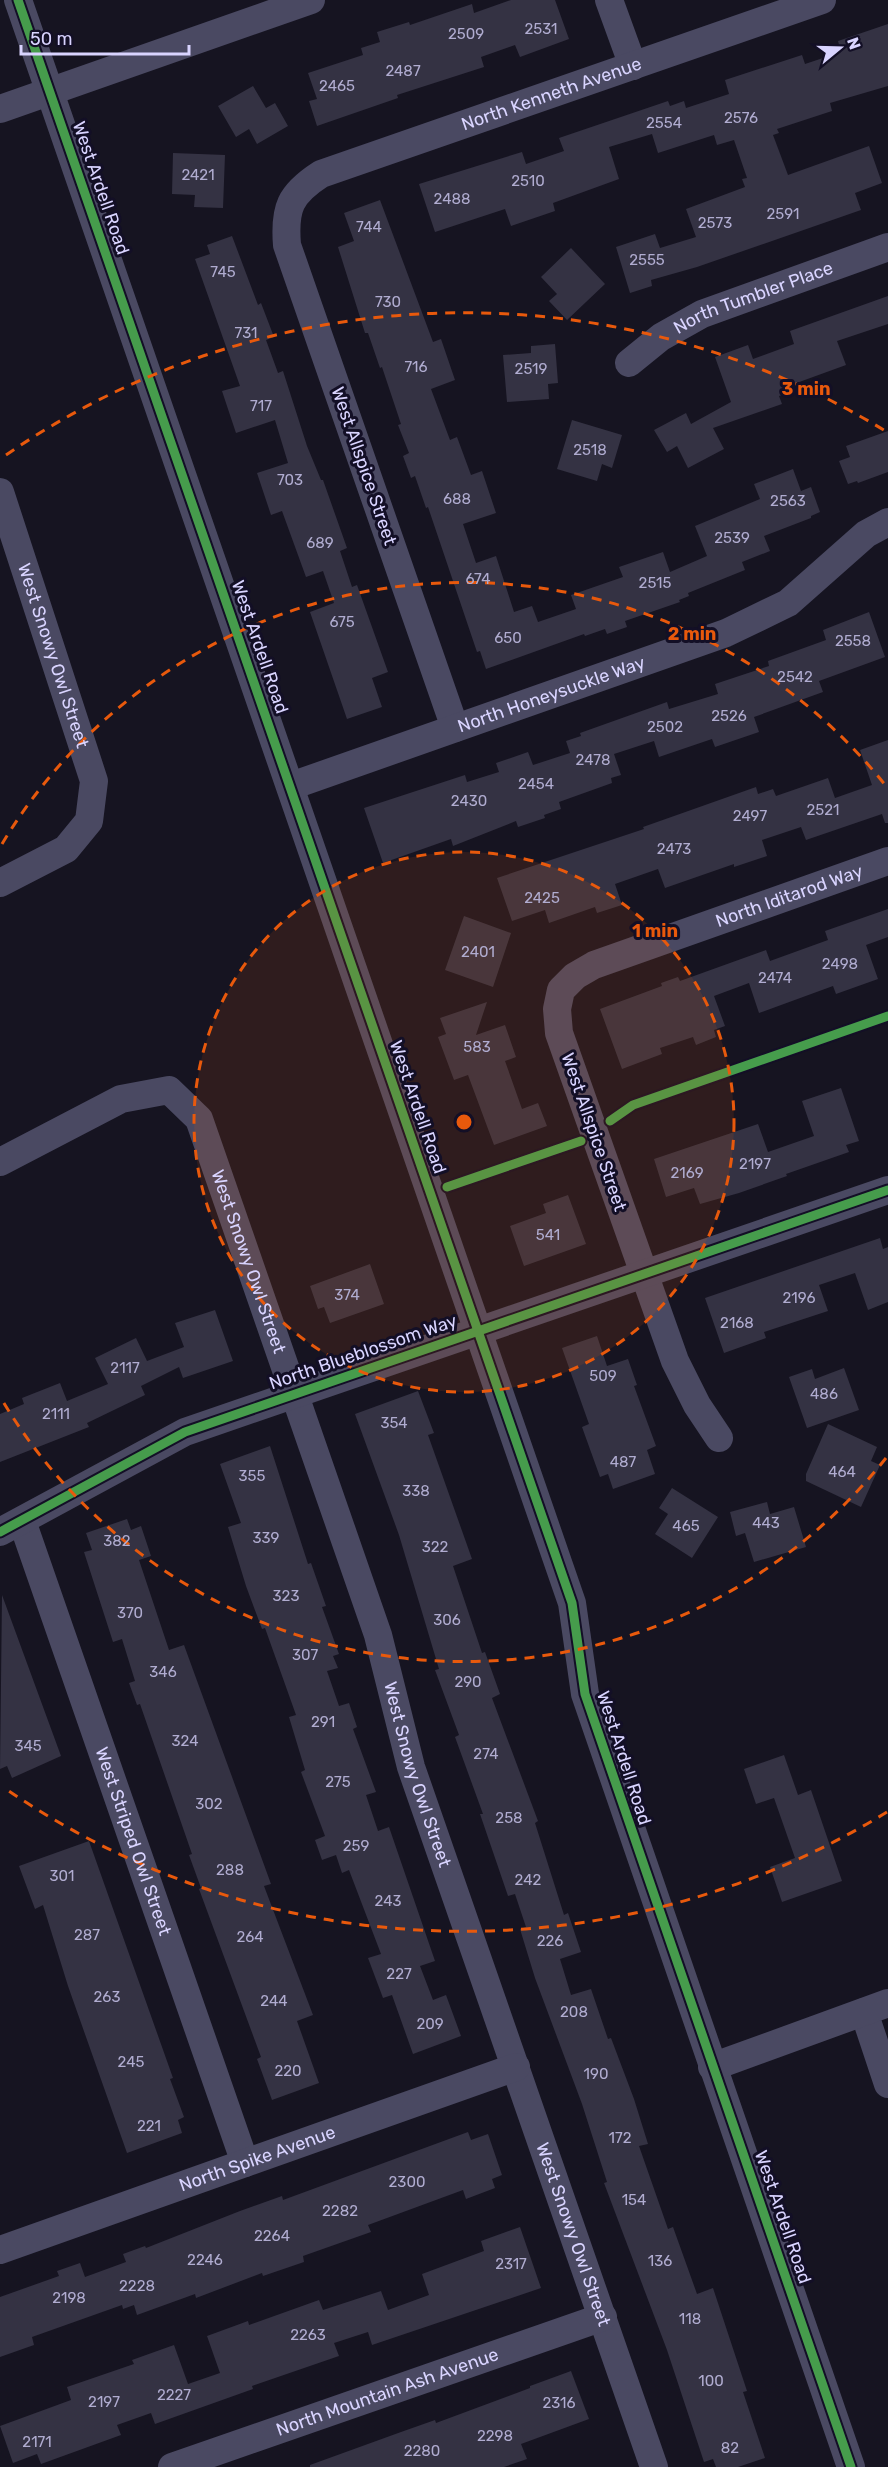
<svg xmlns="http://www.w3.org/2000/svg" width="888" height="2467" viewBox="0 0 888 2467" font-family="Rubik,sans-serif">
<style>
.building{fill:#343243}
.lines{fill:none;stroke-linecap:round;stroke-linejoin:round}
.minor{stroke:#4a4962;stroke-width:28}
.cycleway-casing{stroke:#130f26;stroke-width:13}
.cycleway{stroke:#469c4c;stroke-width:9}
.ring{fill:none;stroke:#e8590c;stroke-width:3;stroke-dasharray:10 8}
.labels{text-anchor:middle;stroke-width:6;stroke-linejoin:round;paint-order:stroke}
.number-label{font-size:15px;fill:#b0acd0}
.street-label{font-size:18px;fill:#d9d4ff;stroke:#130f26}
.centre{fill:#e8590c;stroke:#130f26;stroke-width:3}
.ring-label{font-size:18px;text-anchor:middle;font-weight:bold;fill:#e8590c;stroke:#130f26;stroke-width:6;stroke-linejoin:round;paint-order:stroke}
</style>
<rect width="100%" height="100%" fill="#161421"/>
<g class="building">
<polygon points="511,0 555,0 569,39 520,57 515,45 481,57 484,67 397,95 398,98 317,126 309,101 317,99 308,73 363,55 361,48 380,42 377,32 409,22 410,25 472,4 474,13"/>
<polygon points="888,24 888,86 830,103 832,111 777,129 779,133 773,135 788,175 869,146 882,183 855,193 861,210 697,267 651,280 652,286 630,293 616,247 655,234 660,248 696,237 686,209 745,187 742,179 747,178 734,140 717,145 714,135 658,153 652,134 609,147 619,179 553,203 555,211 511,226 505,209 435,232 419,184 522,152 526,164 564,151 559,138 668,101 670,106 684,101 686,108 729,94 725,80 802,55 805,64 841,52 838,41"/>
<polygon points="253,86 266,108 275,103 288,126 257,144 249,129 236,137 218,106"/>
<polygon points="173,153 225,155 223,208 194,207 195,195 172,194"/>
<polygon points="380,200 433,342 441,339 455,380 431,389 450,440 457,437 471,475 482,471 496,513 463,524 476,563 496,556 514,612 532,606 538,622 576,609 571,595 623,577 619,567 663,552 670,572 707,556 695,526 760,499 754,484 793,469 801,491 811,487 820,512 811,516 811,518 764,536 770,551 742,562 745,570 688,593 689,596 679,600 680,602 625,621 627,627 607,634 605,629 585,636 584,634 486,669 480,651 477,652 428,507 426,508 415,476 411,478 403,456 409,453 398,425 401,424 382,367 380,368 368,333 365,333 338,247 354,241 344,213"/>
<polygon points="232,236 258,305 261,303 274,337 266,340 278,373 283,371 307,446 321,480 323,480 347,548 340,551 352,587 357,585 388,672 372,678 382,707 347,719 310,612 334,603 323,571 306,577 282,511 271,515 257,473 288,463 275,420 236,433 222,391 240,386 195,259 210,254 207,245"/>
<polygon points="571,248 605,284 567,320 549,301 557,294 541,277"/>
<polygon points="888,296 888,324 837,341 846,365 791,385 794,391 779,396 782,404 713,428 724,449 688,468 677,446 667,452 654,430 686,413 691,424 731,402 715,357 748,345 753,359 794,344 790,331"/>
<polygon points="555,344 558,383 548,384 549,399 507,402 503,355 531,353 531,346"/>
<polygon points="572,420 622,435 612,468 602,464 597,481 557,469"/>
<polygon points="888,431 888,472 858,483 857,481 848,484 839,461 850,457 846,446"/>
<polygon points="869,612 885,657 819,681 823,692 754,717 759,732 715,747 712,739 659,757 654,741 614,754 621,775 611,778 612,783 559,802 561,809 544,815 545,818 518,827 516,821 453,846 451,839 383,863 364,808 465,775 467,782 499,772 496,763 528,752 533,765 570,753 566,741 581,736 580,733 667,702 669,709 718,694 715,684 769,666 768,661 826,640 823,630"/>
<polygon points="888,740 888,823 885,823 882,814 806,840 801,827 762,840 767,856 734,867 734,864 665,888 658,869 615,884 622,905 597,913 595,907 549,923 545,910 512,921 497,878 644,829 643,827 756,787 758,794 773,789 776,796 828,778 835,798 872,785 860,750"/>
<polygon points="888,909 888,937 866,945 878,979 836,994 833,986 759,1013 749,983 714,996 725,1026 714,1030 716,1037 696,1045 693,1037 660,1048 662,1054 622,1069 600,1009 662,986 661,983 678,977 680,981 766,950 770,961 828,940 825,931"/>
<polygon points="464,916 511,933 493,987 445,970"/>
<polygon points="487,1002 476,1035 505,1025 516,1057 505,1061 522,1109 538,1103 547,1126 494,1145 468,1075 454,1080 438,1037 446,1034 440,1018"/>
<polygon points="841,1088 859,1141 846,1145 849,1152 786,1174 787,1176 739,1193 700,1204 694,1188 666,1197 654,1159 758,1124 768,1152 814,1136 802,1101"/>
<polygon points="568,1195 586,1244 524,1266 510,1226 546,1213 543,1204"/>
<polygon points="880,1238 883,1249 888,1247 888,1302 868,1310 855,1273 819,1285 828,1311 764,1332 766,1338 724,1353 705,1298"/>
<polygon points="370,1264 384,1304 330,1323 324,1307 318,1309 310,1286"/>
<polygon points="215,1310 233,1361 183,1378 179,1367 141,1386 145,1395 87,1423 89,1427 0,1462 0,1414 24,1404 22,1398 60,1383 67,1401 108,1384 95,1358 136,1338 147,1361 184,1347 175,1323"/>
<polygon points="597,1336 607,1366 628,1359 637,1385 634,1386 656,1446 647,1450 655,1474 613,1489 608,1474 600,1477 582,1427 589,1424 562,1348"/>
<polygon points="844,1368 859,1410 807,1428 789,1377 812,1369 815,1379"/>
<polygon points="418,1391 434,1433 428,1435 472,1559 453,1566 482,1653 485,1652 500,1694 492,1698 538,1821 535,1823 564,1915 568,1913 581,1952 560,1959 571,1995 591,1989 608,2039 611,2038 634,2099 648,2144 639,2146 668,2229 673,2227 697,2294 713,2288 747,2391 743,2392 765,2458 738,2467 716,2467 713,2459 704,2462 667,2350 604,2183 607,2182 582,2104 535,1978 520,1929 526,1927 515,1894 508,1896 480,1814 483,1814 455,1737 459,1735 435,1670 439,1669 399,1535 355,1414"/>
<polygon points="828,1424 877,1447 871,1461 880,1465 861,1507 806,1481 806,1474"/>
<polygon points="270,1446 308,1564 311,1563 326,1606 322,1607 339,1654 333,1656 338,1668 327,1671 339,1706 349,1703 357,1727 353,1729 376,1792 366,1795 378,1831 389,1827 435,1961 420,1966 433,2000 446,1995 461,2036 413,2054 392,1995 383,1998 368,1958 381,1954 349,1870 342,1873 336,1855 322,1860 315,1840 325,1836 301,1772 305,1770 289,1717 296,1715 265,1628 262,1629 246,1586 228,1527 241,1523 220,1464"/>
<polygon points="672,1488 718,1517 692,1558 655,1534 668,1514 659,1508"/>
<polygon points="767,1502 770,1514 794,1507 806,1547 754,1562 745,1533 736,1536 730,1512"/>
<polygon points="127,1519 131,1530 141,1526 151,1556 139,1560 169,1650 184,1645 271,1884 264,1886 313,2015 297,2021 319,2083 272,2100 257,2059 261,2057 199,1889 201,1888 189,1855 192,1854 140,1704 137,1705 129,1683 135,1681 122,1639 113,1642 84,1552 92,1550 86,1533"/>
<polygon points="2,1595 61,1756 12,1778 7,1766 0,1769"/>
<polygon points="784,1755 798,1795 811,1790 842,1881 782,1902 770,1867 795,1858 774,1798 756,1804 744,1769"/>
<polygon points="89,1841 173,2078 170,2079 184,2117 178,2120 182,2133 127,2153 68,1986 43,1905 35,1909 19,1866"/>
<polygon points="468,2132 471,2140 488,2134 502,2175 492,2179 495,2188 466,2199 463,2190 368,2225 371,2232 303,2256 304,2262 263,2276 262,2273 196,2298 195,2294 137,2315 134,2305 123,2309 122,2305 32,2337 34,2345 0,2357 0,2297 59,2276 57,2271 80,2263 85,2277 126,2262 123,2254 145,2246 146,2248 240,2211 282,2196 283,2200"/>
<polygon points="520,2227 541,2288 372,2345 368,2332 334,2343 339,2356 252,2386 253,2389 155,2424 151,2413 117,2425 121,2435 41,2464 37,2454 13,2463 0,2426 71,2400 67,2387 134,2364 132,2360 174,2345 188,2384 220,2373 207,2336 248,2321 249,2325 319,2300 323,2310 381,2291 388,2310 429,2295 422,2274 484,2251 481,2241"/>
<polygon points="571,2371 589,2419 521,2444 527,2459 504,2467 310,2467 310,2465 401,2432 435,2420 436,2423 530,2388 530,2386"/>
</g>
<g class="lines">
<g class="minor">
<polyline points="18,0 572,1603 585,1694 851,2467"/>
<polyline points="609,0 633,66"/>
<polyline points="0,109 311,0"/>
<path id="s1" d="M629,363L661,337L702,314L888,247"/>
<path id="s2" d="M0,492L94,781L89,821L66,849L0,883"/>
<path id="s3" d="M455,728L287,245C284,208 290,194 321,174L822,0"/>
<path id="s4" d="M291,786L726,633L788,603L866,534L888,522"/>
<path id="s5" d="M0,1162L121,1099L169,1090L199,1119L378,1635L411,1767L654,2467"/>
<path id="s6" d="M719,1438L697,1405L675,1361L559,1033L557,1009L561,990L575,976L594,965L888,861"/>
<path id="s7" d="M22,1521L245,2163"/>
<polyline points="0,1532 185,1432 888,1190"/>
<polyline points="864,2012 888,2084"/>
<polyline points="712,2067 888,2003"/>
<path id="s8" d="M0,2250L516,2067"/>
<path id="s9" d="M172,2467L603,2317"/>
</g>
<defs>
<g id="cycleway">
<polyline points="18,0 572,1603 585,1694 851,2467"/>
<polyline points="610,1121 633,1105 888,1016"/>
<polyline points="447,1187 581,1141"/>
<polyline points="0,1532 185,1432 888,1190"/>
</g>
</defs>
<use href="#cycleway" class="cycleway-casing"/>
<use href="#cycleway" class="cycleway"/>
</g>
<circle cx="464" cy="1122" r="270" fill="#e8590c" fill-opacity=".12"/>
<g class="ring">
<circle cx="464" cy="1122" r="270"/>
<path d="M886 1458A539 539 0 0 1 2 1400M2 844A539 539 0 0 1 886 786"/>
<path d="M887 1812A809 809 0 0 1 6 1789M6 455A809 809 0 0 1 887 432"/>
</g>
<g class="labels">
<g class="number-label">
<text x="541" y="34">2531</text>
<text x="466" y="39">2509</text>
<text x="403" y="76">2487</text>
<text x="337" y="91">2465</text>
<text x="741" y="123">2576</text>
<text x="664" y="128">2554</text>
<text x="198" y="180">2421</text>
<text x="528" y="186">2510</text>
<text x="452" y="204">2488</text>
<text x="783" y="219">2591</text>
<text x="715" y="228">2573</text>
<text x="369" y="232">744</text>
<text x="647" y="265">2555</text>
<text x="223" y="277">745</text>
<text x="388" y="307">730</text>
<text x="246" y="338">731</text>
<text x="416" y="372">716</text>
<text x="531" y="374">2519</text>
<text x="261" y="411">717</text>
<text x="590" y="455">2518</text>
<text x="290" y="485">703</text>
<text x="457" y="504">688</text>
<text x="788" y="506">2563</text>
<text x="732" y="543">2539</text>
<text x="320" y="548">689</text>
<text x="478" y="584">674</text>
<text x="655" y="588">2515</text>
<text x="342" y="627">675</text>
<text x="508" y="643">650</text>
<text x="853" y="646">2558</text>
<text x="795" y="682">2542</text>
<text x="729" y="721">2526</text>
<text x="665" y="732">2502</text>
<text x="593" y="765">2478</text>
<text x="536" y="789">2454</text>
<text x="469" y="806">2430</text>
<text x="823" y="815">2521</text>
<text x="750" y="821">2497</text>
<text x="674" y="854">2473</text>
<text x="542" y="903">2425</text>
<text x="478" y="957">2401</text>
<text x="840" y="969">2498</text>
<text x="775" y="983">2474</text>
<text x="477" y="1052">583</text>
<text x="755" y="1169">2197</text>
<text x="687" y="1178">2169</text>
<text x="548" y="1240">541</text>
<text x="347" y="1300">374</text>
<text x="799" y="1303">2196</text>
<text x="737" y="1328">2168</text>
<text x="125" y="1373">2117</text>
<text x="603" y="1381">509</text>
<text x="824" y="1399">486</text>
<text x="56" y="1419">2111</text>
<text x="394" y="1428">354</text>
<text x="623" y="1467">487</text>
<text x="842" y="1477">464</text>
<text x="252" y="1481">355</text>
<text x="416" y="1496">338</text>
<text x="766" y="1528">443</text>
<text x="686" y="1531">465</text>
<text x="266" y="1543">339</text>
<text x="117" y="1546">382</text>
<text x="435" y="1552">322</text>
<text x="286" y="1601">323</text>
<text x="130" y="1618">370</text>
<text x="447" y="1625">306</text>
<text x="305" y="1660">307</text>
<text x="163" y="1677">346</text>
<text x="468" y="1687">290</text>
<text x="323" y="1727">291</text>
<text x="185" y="1746">324</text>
<text x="28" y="1751">345</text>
<text x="486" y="1759">274</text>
<text x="338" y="1787">275</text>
<text x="209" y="1809">302</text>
<text x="509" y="1823">258</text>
<text x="356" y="1851">259</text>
<text x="230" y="1875">288</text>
<text x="62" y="1881">301</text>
<text x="528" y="1885">242</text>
<text x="388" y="1906">243</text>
<text x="87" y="1940">287</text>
<text x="250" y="1942">264</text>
<text x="550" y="1946">226</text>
<text x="399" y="1979">227</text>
<text x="107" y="2002">263</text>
<text x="274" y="2006">244</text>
<text x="574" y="2017">208</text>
<text x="430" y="2029">209</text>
<text x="131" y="2067">245</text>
<text x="288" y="2076">220</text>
<text x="596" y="2079">190</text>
<text x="149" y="2131">221</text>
<text x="620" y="2143">172</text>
<text x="407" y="2187">2300</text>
<text x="634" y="2205">154</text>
<text x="340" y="2216">2282</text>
<text x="272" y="2241">2264</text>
<text x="205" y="2265">2246</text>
<text x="660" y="2266">136</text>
<text x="511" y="2269">2317</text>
<text x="137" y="2291">2228</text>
<text x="69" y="2303">2198</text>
<text x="690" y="2324">118</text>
<text x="308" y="2340">2263</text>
<text x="711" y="2386">100</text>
<text x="174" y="2400">2227</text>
<text x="104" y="2407">2197</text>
<text x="559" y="2408">2316</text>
<text x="495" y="2441">2298</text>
<text x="37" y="2447">2171</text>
<text x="730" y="2453">82</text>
<text x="422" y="2456">2280</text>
</g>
<g class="street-label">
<text dy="6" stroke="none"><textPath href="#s3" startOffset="840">North Kenneth Avenue</textPath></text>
<text transform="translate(101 188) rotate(71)" y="6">West Ardell Road</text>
<text dy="6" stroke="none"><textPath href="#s1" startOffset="142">North Tumbler Place</textPath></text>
<text transform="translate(364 466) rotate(71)" y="6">West Allspice Street</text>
<text transform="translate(260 647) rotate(71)" y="6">West Ardell Road</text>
<text dy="6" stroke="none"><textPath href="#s2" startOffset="172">West Snowy Owl Street</textPath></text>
<text dy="6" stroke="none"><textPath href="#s4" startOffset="276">North Honeysuckle Way</textPath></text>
<text dy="6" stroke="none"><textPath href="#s6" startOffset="729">North Iditarod Way</textPath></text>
<text transform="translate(418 1107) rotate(71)" y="6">West Ardell Road</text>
<text transform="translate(594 1132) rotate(71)" y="6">West Allspice Street</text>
<text dy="6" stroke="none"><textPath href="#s5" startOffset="378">West Snowy Owl Street</textPath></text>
<text transform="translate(363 1352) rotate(-19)" y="6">North Blueblossom Way</text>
<text transform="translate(624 1758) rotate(72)" y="6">West Ardell Road</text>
<text dy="6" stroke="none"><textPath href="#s5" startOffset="918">West Snowy Owl Street</textPath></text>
<text dy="6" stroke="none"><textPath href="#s7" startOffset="339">West Striped Owl Street</textPath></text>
<text dy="6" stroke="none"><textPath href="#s8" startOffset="273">North Spike Avenue</textPath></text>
<text transform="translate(783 2217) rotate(71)" y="6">West Ardell Road</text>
<text dy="6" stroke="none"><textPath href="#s5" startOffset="1404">West Snowy Owl Street</textPath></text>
<text dy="6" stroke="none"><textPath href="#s9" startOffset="228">North Mountain Ash Avenue</textPath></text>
</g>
</g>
<circle cx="464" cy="1122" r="9" class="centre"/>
<g class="ring-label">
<text x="806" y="395">3 min</text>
<text x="692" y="640">2 min</text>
<text x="655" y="937">1 min</text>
</g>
<g transform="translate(840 48) rotate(71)" stroke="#130f26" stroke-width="4.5" paint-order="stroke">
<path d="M0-4.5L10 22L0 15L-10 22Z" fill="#d9d4ff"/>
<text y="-9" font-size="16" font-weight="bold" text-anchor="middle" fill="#d9d4ff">N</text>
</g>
<path d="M21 45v9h168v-9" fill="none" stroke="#d9d4ff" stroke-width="3"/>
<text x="30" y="45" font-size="18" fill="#d9d4ff" stroke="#130f26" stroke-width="4.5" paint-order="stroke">50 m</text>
</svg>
